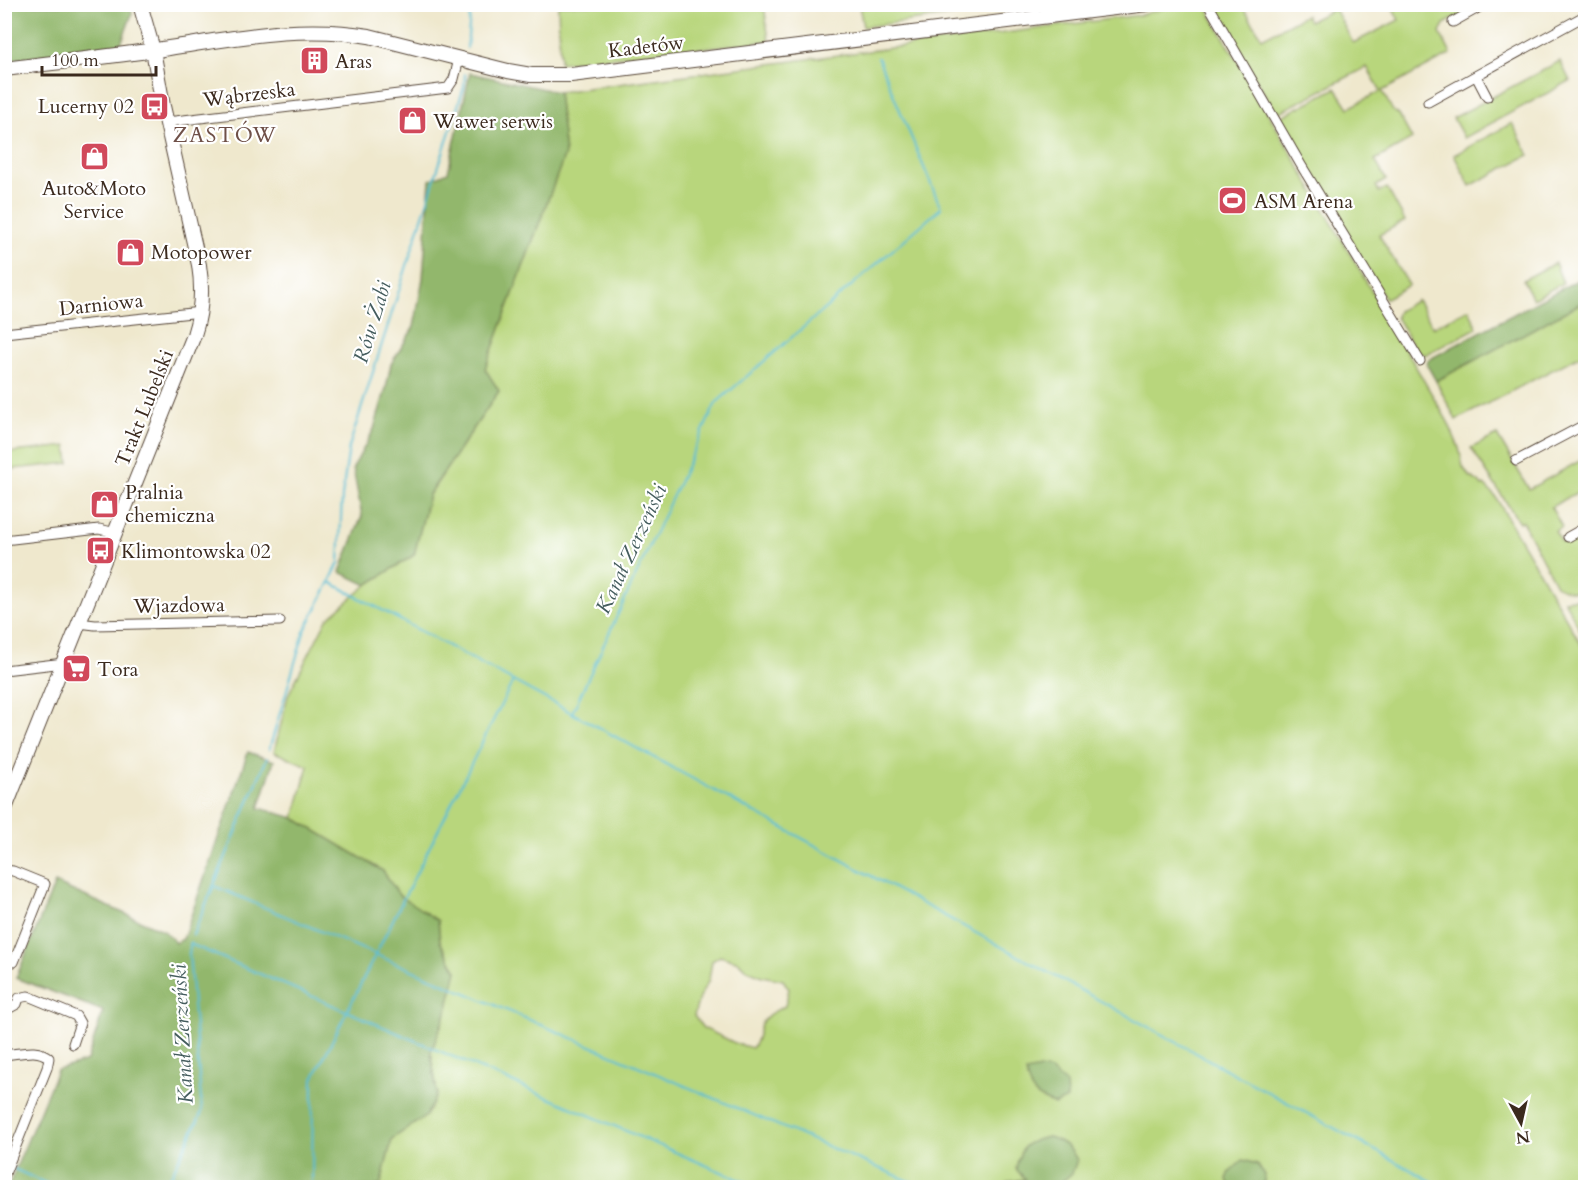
<svg xmlns="http://www.w3.org/2000/svg" width="1590" height="1192" viewBox="0 0 1590 1192" font-family="Cardo,serif">
<style>
.green{fill:#b8d67c;stroke:#7a804d;stroke-width:1.5;fill-rule:evenodd}
.forest{fill:#92b76c;stroke:#667045;stroke-width:1.5}
.lines{fill:none;stroke-linecap:round;stroke-linejoin:round}
.stream{stroke:#57bdd4;stroke-width:2}
.street-casing{stroke:#564638;stroke-width:11}
.secondary-casing{stroke:#564638;stroke-width:16}
.street{stroke:#fff;stroke-width:9}
.secondary{stroke:#fff;stroke-width:14}
.labels{text-anchor:middle;stroke-width:4.5;stroke-linejoin:round;paint-order:stroke}
.street-label{font-size:20px;fill:#3b2a1e;stroke:#fff}
.poi-label{font-size:20px;fill:#3b2a1e;stroke:#fff;text-anchor:start}
.neighbourhood-label{font-size:21px;letter-spacing:1.5px;fill:#6f5048;stroke:#fff}
.water-label{font-size:21px;font-style:italic;fill:#455d5e;stroke:#fff}
</style>
<rect width="100%" height="100%" fill="#fff"/>
<filter id="ink" filterUnits="userSpaceOnUse"><feTurbulence type="fractalNoise" baseFrequency=".0167" numOctaves="2"/><feDisplacementMap in="SourceGraphic" scale="12" xChannelSelector="R" yChannelSelector="G"/><feConvolveMatrix kernelMatrix="1 2 1 2 8 2 1 2 1" color-interpolation-filters="sRGB"/></filter>
<filter id="wash" filterUnits="userSpaceOnUse"><feTurbulence type="fractalNoise" baseFrequency=".008" numOctaves="4" result="noise"/><feDisplacementMap in="SourceGraphic" scale="24" xChannelSelector="R" yChannelSelector="G"/><feGaussianBlur stdDeviation="1.35" result="paint"/><feColorMatrix in="noise" values="0 0 0 0 0 0 0 0 0 0 0 0 0 0 0 0 0 1.4 0 .05"/><feComposite in="paint" operator="in"/></filter>
<g filter="url(#wash)">
<rect width="100%" height="100%" fill="#efe8cd"/>
<g class="green">
<polygon points="558,5 764,5 769,41 560,63"/>
<polygon points="859,5 962,5 963,14 863,27"/>
<path d="M1175,5H1205L1448,422L1459,448L1463,467L1469,476L1479,482L1482,486L1484,485L1495,496L1585,651V1187H1264V1175L1227,1179L1230,1187H1048C1063,1185 1071,1174 1077,1160C1070,1147 1062,1141 1048,1137L1025,1179L1009,1182L1002,1187H375L381,1183L392,1139L426,1116L437,1094L431,1052L447,1010L457,971L440,942L438,921L398,895L383,871L294,818L308,766L274,752L288,695L327,619L367,585L414,555L429,495L499,391L485,369L565,154L558,92L1140,15ZM720,956L739,962L746,969L762,976L783,980L789,989L785,1006C776,1011 766,1014 761,1024C757,1033 759,1040 752,1048L737,1044L703,1028L694,1016L699,998L709,980L712,961Z"/>
<polygon points="1213,5 1242,5 1262,38 1306,15 1309,21 1335,9 1353,43 1399,20 1391,5 1479,5 1444,24 1440,33 1451,54 1382,91 1393,111 1399,115 1412,139 1375,160 1386,180 1376,186 1379,192 1387,188 1405,221 1379,235 1409,285 1385,299 1278,118 1336,88 1349,108 1381,91 1367,67 1276,114"/>
<polygon points="1560,61 1570,81 1464,138 1453,118"/>
<polygon points="1512,123 1529,155 1470,186 1454,155"/>
<polygon points="1555,263 1563,283 1533,299 1523,280"/>
<polygon points="1417,300 1433,327 1469,309 1477,328 1425,355 1416,351 1396,317 1398,311"/>
<polygon points="1581,303 1585,311 1585,353 1456,420 1436,381"/>
<path d="M1497,435L1529,489L1585,458V488L1551,507L1562,527L1555,531L1562,543L1585,532V592C1574,592 1566,592 1556,585L1522,521L1519,522L1471,448Z"/>
<polygon points="67,446 69,463 5,470 5,453"/>
<polygon points="1585,598 1586,598 1585,639 1564,600"/>
</g>
<g class="forest">
<polygon points="4,5 130,5 132,14 120,46 5,61"/>
<polygon points="470,73 558,92 565,154 485,369 499,391 429,494 414,555 367,585 340,572 362,516 353,468 374,429 386,388 391,364 414,327 423,278 430,180 448,172"/>
<polygon points="1585,276 1585,301 1436,381 1427,365 1428,360"/>
<polygon points="248,752 274,761 259,808 294,818 383,871 399,895 438,921 440,942 457,971 447,1010 431,1052 437,1094 426,1116 392,1139 381,1183 375,1187 8,1187 57,1070 87,1061 103,1011 16,978 55,883 164,931 176,943 183,939"/>
<path d="M1040,1069L1051,1071L1066,1084L1067,1099L1055,1105C1037,1098 1028,1092 1026,1072Z"/>
<path d="M1048,1137C1062,1141 1070,1147 1077,1160L1072,1173L1057,1186L1002,1187L1009,1182L1025,1179L1016,1169C1020,1146 1026,1141 1048,1137Z"/>
<polygon points="1243,1160 1257,1164 1264,1175 1264,1187 1230,1187 1227,1179 1230,1172"/>
</g>
<g class="lines">
<g class="stream">
<polyline points="467,48 471,4"/>
<polyline points="330,581 339,563 342,496 349,447 464,87 465,74"/>
<polyline points="572,713 1444,1188"/>
<polyline points="269,750 304,632 330,582 572,713 716,403 941,208 878,58"/>
<polyline points="214,886 921,1186"/>
<polyline points="193,935 267,758"/>
<polyline points="190,944 759,1188"/>
<polyline points="12,1168 56,1188"/>
<polyline points="165,1188 202,1112 189,953 191,942"/>
<polyline points="312,1188 313,1079 513,681"/>
</g>
</g>
</g>
<g filter="url(#ink)">
<g class="lines">
<defs>
<g id="street">
<polyline points="1208,4 1301,165 1420,361"/>
<polyline points="1453,22 1485,4"/>
<polyline points="1476,76 1487,97"/>
<polyline points="1428,102 1586,15"/>
<polyline points="167,122 448,88 454,79 459,59"/>
<polyline points="4,333 201,312"/>
<polyline points="1516,461 1586,424"/>
<polyline points="1568,537 1586,527"/>
<polyline points="4,540 99,529 116,533"/>
<polyline points="79,623 95,625 280,621"/>
<polyline points="4,670 64,663"/>
<polyline points="4,870 13,871 45,884 14,962"/>
<polyline points="4,1007 8,1009 17,1004 19,998 28,996 76,1016 80,1023 73,1044"/>
<path d="M4,1055C19,1054 38,1047 49,1058L47,1068L4,1176"/>
</g>
<g id="secondary">
<path d="M4,69C59,62 114,56 169,48C236,38 301,24 369,36L508,71L531,75H571L1147,4"/>
<path d="M4,811L194,335C202,311 203,290 199,265L163,106L153,50L140,4"/>
</g>
</defs>
<use href="#street" class="street-casing"/>
<use href="#secondary" class="secondary-casing"/>
<use href="#street" class="street"/>
<use href="#secondary" class="secondary"/>
</g>
</g>
<defs>
<symbol id="building-square" viewBox="-11 -11 22 22"><rect x="-9" y="-9" width="18" height="18" rx="4" fill="#d1495b" stroke="#fff"/><path d="M-4-6H4V6H1V3H-1V6H-4ZM-2.5-4.3h1.7v1.8h-1.7ZM.8-4.3h1.7v1.8H.8ZM-2.5-1h1.7V.8h-1.7ZM.8-1h1.7V.8H.8Z" fill="#fff"/></symbol>
<symbol id="bus-square" viewBox="-11 -11 22 22"><rect x="-9" y="-9" width="18" height="18" rx="4" fill="#d1495b" stroke="#fff"/><path d="M-5-6H5V4H4V6H2V4H-2V6H-4V4H-5ZM-3.5-4V0h7V-4ZM-3.5 1.2v1.5H-2V1.2ZM2 1.2v1.5H3.5V1.2Z" fill="#fff"/></symbol>
<symbol id="shop-square" viewBox="-11 -11 22 22"><rect x="-9" y="-9" width="18" height="18" rx="4" fill="#d1495b" stroke="#fff"/><path d="M-5-2.5h2.3a2.7 3.5 0 0 1 5.4 0H5L5.5 6h-11ZM-1.5-2.5h3a1.5 2.3 0 0 0-3 0Z" fill="#fff"/></symbol>
<symbol id="stadium-square" viewBox="-11 -11 22 22"><rect x="-9" y="-9" width="18" height="18" rx="4" fill="#d1495b" stroke="#fff"/><path d="M0-5a6.5 5 0 1 0 0 10a6.5 5 0 1 0 0-10ZM-3.5-1.8h7v3.6h-7Z" fill="#fff"/></symbol>
<symbol id="supermarket-square" viewBox="-11 -11 22 22"><rect x="-9" y="-9" width="18" height="18" rx="4" fill="#d1495b" stroke="#fff"/><path d="M-6-5.5h2.5l.6 2H6L4.5 2H-2.5L-4.4-4H-6ZM-1.5 3.2a1.3 1.3 0 1 0 .1 0ZM3 3.2a1.3 1.3 0 1 0 .1 0Z" fill="#fff"/></symbol>
</defs>
<g fill-rule="evenodd">
<use href="#building-square" x="298" y="44" width="33" height="33"/>
<use href="#bus-square" x="138" y="90" width="33" height="33"/>
<use href="#shop-square" x="396" y="104" width="33" height="33"/>
<use href="#shop-square" x="78" y="140" width="33" height="33"/>
<use href="#stadium-square" x="1216" y="184" width="33" height="33"/>
<use href="#shop-square" x="114" y="236" width="33" height="33"/>
<use href="#shop-square" x="88" y="488" width="33" height="33"/>
<use href="#bus-square" x="84" y="534" width="33" height="33"/>
<use href="#supermarket-square" x="60" y="652" width="33" height="33"/>
</g>
<g class="labels">
<g class="street-label">
<text transform="translate(646 46) rotate(-7)" y="7">Kadetów</text>
<text transform="translate(249 94) rotate(-7)" y="7">Wąbrzeska</text>
<text transform="translate(101 304) rotate(-6)" y="7">Darniowa</text>
<text transform="translate(144 408) rotate(-68)" y="7">Trakt Lubelski</text>
<text transform="translate(179 605) rotate(-1)" y="7">Wjazdowa</text>
</g>
<g class="poi-label">
<text x="335" y="68">Aras</text>
<text x="134" y="113" text-anchor="end">Lucerny 02</text>
<text x="433" y="128">Wawer serwis</text>
<text x="94" y="195" text-anchor="middle">Auto&amp;Moto<tspan x="94" dy="23">Service</tspan></text>
<text x="1254" y="208">ASM Arena</text>
<text x="151" y="259">Motopower</text>
<text x="125" y="499">Pralnia<tspan x="125" dy="23">chemiczna</tspan></text>
<text x="121" y="558">Klimontowska 02</text>
<text x="97" y="676">Tora</text>
</g>
<g class="neighbourhood-label">
<text x="225" y="142">ZASTÓW</text>
</g>
<g class="water-label">
<text transform="translate(372 322) rotate(-73)" y="7">Rów Żabi</text>
<text transform="translate(631 549) rotate(-65)" y="7">Kanał Zerzeński</text>
<text transform="translate(182 1034) rotate(-93)" y="7">Kanał Zerzeński</text>
</g>
</g>
<rect width="1590" height="1192" fill="none" stroke="#fff" stroke-width="24"/>
<g transform="translate(1521 1123) rotate(172)" stroke="#ffffff" stroke-width="4.5" paint-order="stroke">
<path d="M0-4.5L10 22L0 15L-10 22Z" fill="#3b2a1e"/>
<text y="-9" font-size="16" font-weight="bold" text-anchor="middle" fill="#3b2a1e">N</text>
</g>
<path d="M42 66v9h114v-9" fill="none" stroke="#3b2a1e" stroke-width="3"/>
<text x="51" y="66" font-size="18" fill="#3b2a1e" stroke="#ffffff" stroke-width="4.5" paint-order="stroke">100 m</text>
</svg>
